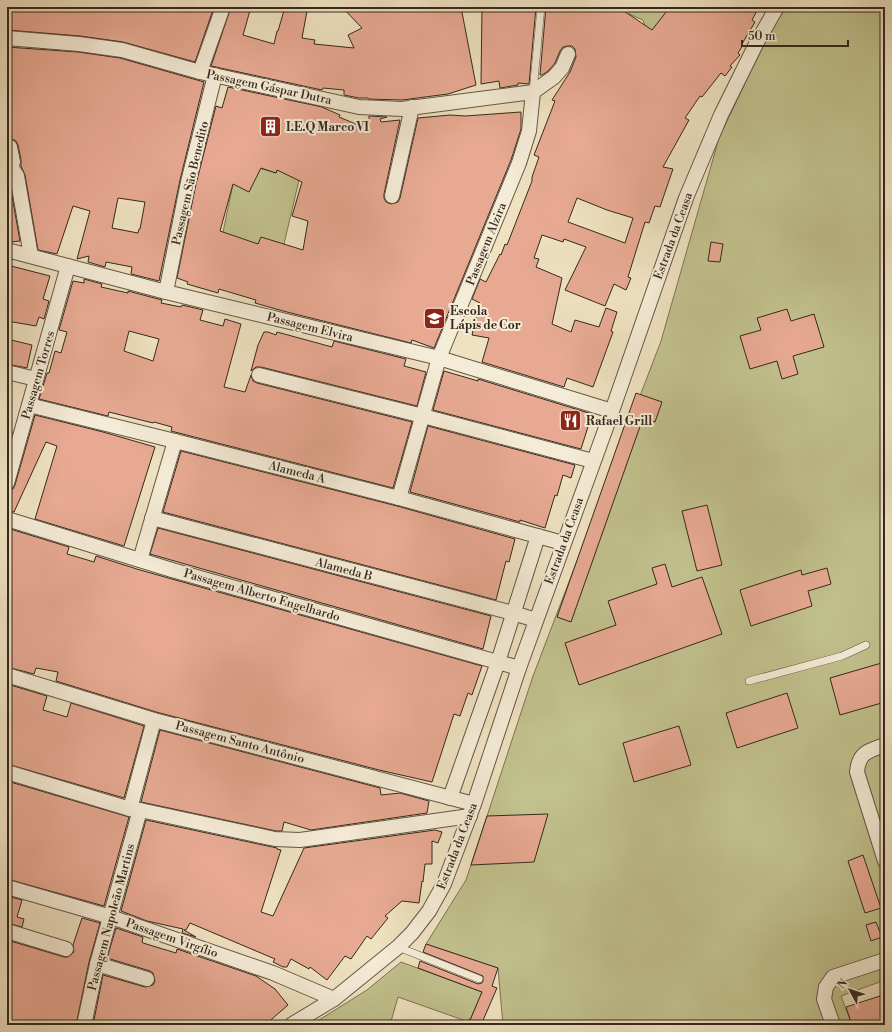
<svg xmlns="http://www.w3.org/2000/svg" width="892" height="1032" viewBox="0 0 892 1032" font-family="'Libre Bodoni',serif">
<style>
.green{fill:#c1c18d;stroke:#7b7455}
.building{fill:#e7a992;stroke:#35281d;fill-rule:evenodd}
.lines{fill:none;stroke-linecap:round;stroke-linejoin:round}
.lane-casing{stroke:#645646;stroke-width:8}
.street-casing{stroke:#645646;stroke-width:16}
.lane{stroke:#f5ecd7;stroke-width:7}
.street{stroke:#f5ecd7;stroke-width:14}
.labels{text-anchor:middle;stroke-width:4;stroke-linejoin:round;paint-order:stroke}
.street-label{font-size:12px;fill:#35281d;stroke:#f5ecd7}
.poi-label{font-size:12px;font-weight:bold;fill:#35281d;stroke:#f5ecd7;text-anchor:start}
</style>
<rect width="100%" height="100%" fill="#efe2c1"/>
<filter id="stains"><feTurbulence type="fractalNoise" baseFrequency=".005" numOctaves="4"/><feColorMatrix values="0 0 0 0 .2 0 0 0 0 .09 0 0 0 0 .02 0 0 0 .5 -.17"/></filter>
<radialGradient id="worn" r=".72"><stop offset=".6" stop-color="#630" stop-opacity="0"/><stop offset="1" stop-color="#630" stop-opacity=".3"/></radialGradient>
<g class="green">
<polygon points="632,7 680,7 651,42 643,20 629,14"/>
<polygon points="781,7 885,7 885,980 841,996 852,1025 503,1025 498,968 426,944 466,880 533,676 661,341 719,138"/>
<polygon points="249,150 262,169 276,173 278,166 303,163 284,244 264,273 223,232 233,184 229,174"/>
<polygon points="7,430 15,433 7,462"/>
<polygon points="401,962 482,992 471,1018 466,1021 398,997 390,1025 311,1025 367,990"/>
</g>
<g class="building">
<polygon points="8,7 214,7 195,62 123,42 80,36 7,30"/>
<polygon points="231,7 251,7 243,35 274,44 277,31 278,31 285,7 293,7 307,11 302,38 315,40 314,44 354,48 348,35 362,28 342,7 461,7 476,85 448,94 402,100 368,99 368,98 359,98 344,95 344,90 323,88 322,90 211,66"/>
<polygon points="482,7 536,7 529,84 518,83 518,85 500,88 499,81 481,84"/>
<path d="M546,7H618L652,30L670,7H759L752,20L755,22L742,44L743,45L738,53L740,55L730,66L732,67L725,76L721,73L702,97L700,96L685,118L689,120L663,167L673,169L660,207L655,206L649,223L645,222L628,277L631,278L626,290L614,284L605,306L565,290L586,247L564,239L563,242L542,235L534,258L539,259L536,267L562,278L552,324L571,332L575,320L599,327L606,308L617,312L611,331L613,332L593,387L567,378L564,387L482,362L489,338L472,335L477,313H476L480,303L472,299L480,279L486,282L500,254L501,255L505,244L507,245L532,181V177L539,157L534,155L555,101L552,100L570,72L576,57L575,49L572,46H567L563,47L560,51L555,63L548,71L542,75H540ZM577,198L607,210L633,218L625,243L568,222Z"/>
<path d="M7,47L78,52L120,58L204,82L180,180L159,281L131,274L132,267L106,262L105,267L88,262L89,256L77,259L90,211L73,206L57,254L38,250L25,175L21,166V160L18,145L16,141L12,139H7ZM118,198L145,202L140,229H139L138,233L112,228Z"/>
<path d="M228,87L322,107L340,115L339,117L363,127L364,123L369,124V116L387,117L380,119L381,122L400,120L384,194V198L386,202L391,204L398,202L400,198L418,118L450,115L465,116L521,112V129L511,160L434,348L412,340L411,343L283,311L255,303L256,300L219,289L218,293L187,284L188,282L177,278L196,184L216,106L222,108ZM261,168L276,173L277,170L302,182L292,216L308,221L303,250L261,237L258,244L220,231L233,184L249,192Z"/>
<polygon points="7,176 9,179 20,241 11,242 7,242"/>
<polygon points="711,242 723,244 720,262 708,261"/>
<polygon points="7,265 50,276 43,299 49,301 44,319 39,317 36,326 7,321"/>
<path d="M84,279L102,284L101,287L128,293V291L162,300L161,303L181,307L182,305L203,310L200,320L223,326L225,319L241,324L224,387L245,392L251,375L253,381L257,383L412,422L393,488L171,431L172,427L154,422L153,423L109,412L108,416L39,399L47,373H49L55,351L61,353L67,332L59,330L73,281L84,283ZM129,331L159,339L153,361L124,351Z"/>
<polygon points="787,309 791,321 814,314 824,347 793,356 798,374 782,379 777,361 750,369 740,336 761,330 757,318"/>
<polygon points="264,332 268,332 276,335 277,332 332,347 334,341 406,359 404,366 426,372 417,406 261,367 256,367 251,371 258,345"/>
<polygon points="7,339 32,345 27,368 7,364"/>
<polygon points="444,371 478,381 478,379 592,414 581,449 433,410"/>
<polygon points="636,393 662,402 655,422 643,418 571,622 557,617"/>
<polygon points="35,415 103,432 155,447 124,546 35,519 57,446 46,442 14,512 7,511 7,491 13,489 15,485"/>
<polygon points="428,426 575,465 571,478 563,475 557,496 555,495 545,528 520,520 520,522 410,492"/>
<polygon points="181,451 397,506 515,539 509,562 506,561 496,600 163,512"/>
<polygon points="707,505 722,565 697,571 682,511"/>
<polygon points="7,528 69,547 67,554 84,559 94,562 96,556 140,570 482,666 472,695 468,693 460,716 454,714 432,782 379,770 156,712 56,681 58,672 36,668 34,674 7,667"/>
<polygon points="158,528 491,616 483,649 150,554"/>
<polygon points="665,564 672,587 702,577 722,634 579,685 565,643 616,625 608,601 657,584 652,568"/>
<polygon points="827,568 831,584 808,591 812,606 751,626 740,590 801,570 802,575"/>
<polygon points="885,662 885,702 840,715 830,678"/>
<polygon points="7,684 47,696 43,710 67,717 71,703 144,726 124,798 7,764"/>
<polygon points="787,693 798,728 737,748 726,713"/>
<polygon points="679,726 691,765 634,782 623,743"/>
<polygon points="160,730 380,788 381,795 400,793 429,801 427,813 311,830 284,822 282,831 276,831 141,802"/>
<polygon points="7,781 129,817 104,906 7,879"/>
<polygon points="548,814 534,862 471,865 487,816"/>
<polygon points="146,820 277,848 277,849 281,850 261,912 273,916 304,848 435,830 442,832 438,843 432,841 432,864 425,864 423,882 422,881 419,903 402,901 385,916 388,918 371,939 367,936 351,959 345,956 327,980 310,967 309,969 291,959 287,967 283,967 273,962 275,959 190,923 186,930 184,930 196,937 182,933 183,929 147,921 121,911"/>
<polygon points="863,855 881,908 865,913 848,861"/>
<polygon points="7,896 22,900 17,917 24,919 22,927 7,923"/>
<polygon points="82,918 100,923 89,962 76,1025 7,1025 7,940 64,957 68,957 74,952 73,945"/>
<polygon points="876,922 882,937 871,941 866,925"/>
<polygon points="116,928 143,937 142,942 143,943 176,953 177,949 256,976 275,989 288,1005 265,1025 93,1025 103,975 145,987 153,985 155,981 153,973 150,971 107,958"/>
<polygon points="426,944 498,968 492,986 497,988 481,1025 468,1025 482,992 418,968 420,961 478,984 482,983 483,981 483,976 423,952"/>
<polygon points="880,996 885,1010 885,1025 852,1025 846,1007"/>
</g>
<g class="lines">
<defs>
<g id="lane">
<polyline points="533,92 541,7"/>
<polyline points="749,681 842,656 866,645"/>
<polyline points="398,947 479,979"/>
</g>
<g id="street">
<polyline points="7,38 79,44 122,50 200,72 359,107 402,109 533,92 554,77 562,68 568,54"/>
<polyline points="200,72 223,7"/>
<polyline points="7,148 10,147 13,162 11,167 17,176 31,256"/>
<polyline points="392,196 412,107"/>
<polyline points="7,250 166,292 439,358 612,411"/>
<polyline points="166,292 188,182 215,75"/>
<polyline points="7,372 36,379"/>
<polyline points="259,375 423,416 593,461"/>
<polyline points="29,405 175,441 399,498 563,543"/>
<polyline points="7,483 68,266"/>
<polyline points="399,498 439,358 519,163 529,131 533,92"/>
<polyline points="152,518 513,613 536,620"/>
<polyline points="7,519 172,570 519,668"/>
<polyline points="140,560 175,441"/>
<polyline points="7,675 154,720 474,804"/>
<path d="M885,745C868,751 859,752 857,772L885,861"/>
<polyline points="7,772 130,809 140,810 275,839 300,840 470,816"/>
<polyline points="450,798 498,662 538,536"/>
<polyline points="130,809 154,720"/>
<polyline points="7,887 111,917 273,973 334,999"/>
<polyline points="7,931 66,949"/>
<polyline points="97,964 147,979"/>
<polyline points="84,1025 97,964 140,810"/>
<polyline points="291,1025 334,999 398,947 412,933 429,911 444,884 474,804 519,668 612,411 686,198 721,115 757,42 777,7"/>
<polyline points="833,1025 824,999 826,987 833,977 885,960"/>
</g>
</defs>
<use href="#lane" class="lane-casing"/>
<use href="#street" class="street-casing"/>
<use href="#lane" class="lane"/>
<use href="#street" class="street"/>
</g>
<defs>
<symbol id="building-square" viewBox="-11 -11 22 22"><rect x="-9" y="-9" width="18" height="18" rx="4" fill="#8f2418" stroke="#f5ecd7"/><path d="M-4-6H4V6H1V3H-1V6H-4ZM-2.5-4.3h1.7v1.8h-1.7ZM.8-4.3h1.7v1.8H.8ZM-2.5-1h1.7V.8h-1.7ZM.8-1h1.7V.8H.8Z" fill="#fff"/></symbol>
<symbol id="school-square" viewBox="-11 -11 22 22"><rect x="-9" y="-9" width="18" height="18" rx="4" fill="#8f2418" stroke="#f5ecd7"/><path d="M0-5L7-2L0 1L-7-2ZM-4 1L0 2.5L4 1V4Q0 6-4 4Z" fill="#fff"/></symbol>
<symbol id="restaurant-square" viewBox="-11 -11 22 22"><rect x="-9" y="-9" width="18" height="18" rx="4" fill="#8f2418" stroke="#f5ecd7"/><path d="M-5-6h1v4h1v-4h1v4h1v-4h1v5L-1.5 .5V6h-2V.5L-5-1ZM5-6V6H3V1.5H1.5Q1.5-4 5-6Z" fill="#fff"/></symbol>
</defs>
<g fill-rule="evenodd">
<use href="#building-square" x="258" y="114" width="25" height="25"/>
<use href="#school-square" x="422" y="306" width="25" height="25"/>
<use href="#restaurant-square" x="558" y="408" width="25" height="25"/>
</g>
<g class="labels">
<g class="street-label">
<text transform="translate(269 87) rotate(12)" y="4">Passagem Gáspar Dutra</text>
<text transform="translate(190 183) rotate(-77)" y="4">Passagem São Benedito</text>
<text transform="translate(673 236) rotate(-70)" y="4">Estrada da Ceasa</text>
<text transform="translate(486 244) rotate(-68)" y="4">Passagem Alzira</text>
<text transform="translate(310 327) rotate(14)" y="4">Passagem Elvira</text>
<text transform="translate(38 375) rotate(-74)" y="4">Passagem Torres</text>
<text transform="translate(297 472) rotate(14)" y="4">Alameda A</text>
<text transform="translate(564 541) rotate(-70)" y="4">Estrada da Ceasa</text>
<text transform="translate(344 569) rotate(15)" y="4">Alameda B</text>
<text transform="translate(262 595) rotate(16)" y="4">Passagem Alberto Engelhardo</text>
<text transform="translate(240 742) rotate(15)" y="4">Passagem Santo Antônio</text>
<text transform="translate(457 846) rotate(-69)" y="4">Estrada da Ceasa</text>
<text transform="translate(111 917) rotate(-75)" y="4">Passagem Napoleão Martins</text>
<text transform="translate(172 938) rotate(19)" y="4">Passagem Virgílio</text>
</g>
<g class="poi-label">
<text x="286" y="131">I.E.Q Marco VI</text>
<text x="450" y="315">Escola<tspan x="450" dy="14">Lápis de Cor</tspan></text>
<text x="586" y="425">Rafael Grill</text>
</g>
</g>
<rect width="892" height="1032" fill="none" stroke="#efe2c1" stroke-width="24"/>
<rect x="8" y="8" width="876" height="1016" fill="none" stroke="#35281d" stroke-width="2"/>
<rect x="12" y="12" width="868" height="1008" fill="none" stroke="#35281d"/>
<g transform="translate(850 990) rotate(310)" stroke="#f5ecd7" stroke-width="3" paint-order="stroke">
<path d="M0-3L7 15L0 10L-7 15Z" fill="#35281d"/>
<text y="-6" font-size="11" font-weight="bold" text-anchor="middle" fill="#35281d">N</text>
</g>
<path d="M742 40v6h106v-6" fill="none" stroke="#35281d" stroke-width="2"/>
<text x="748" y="40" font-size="12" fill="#35281d" stroke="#f5ecd7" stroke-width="3" paint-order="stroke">50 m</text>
<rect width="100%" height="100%" filter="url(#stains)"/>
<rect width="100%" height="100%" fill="url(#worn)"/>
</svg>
